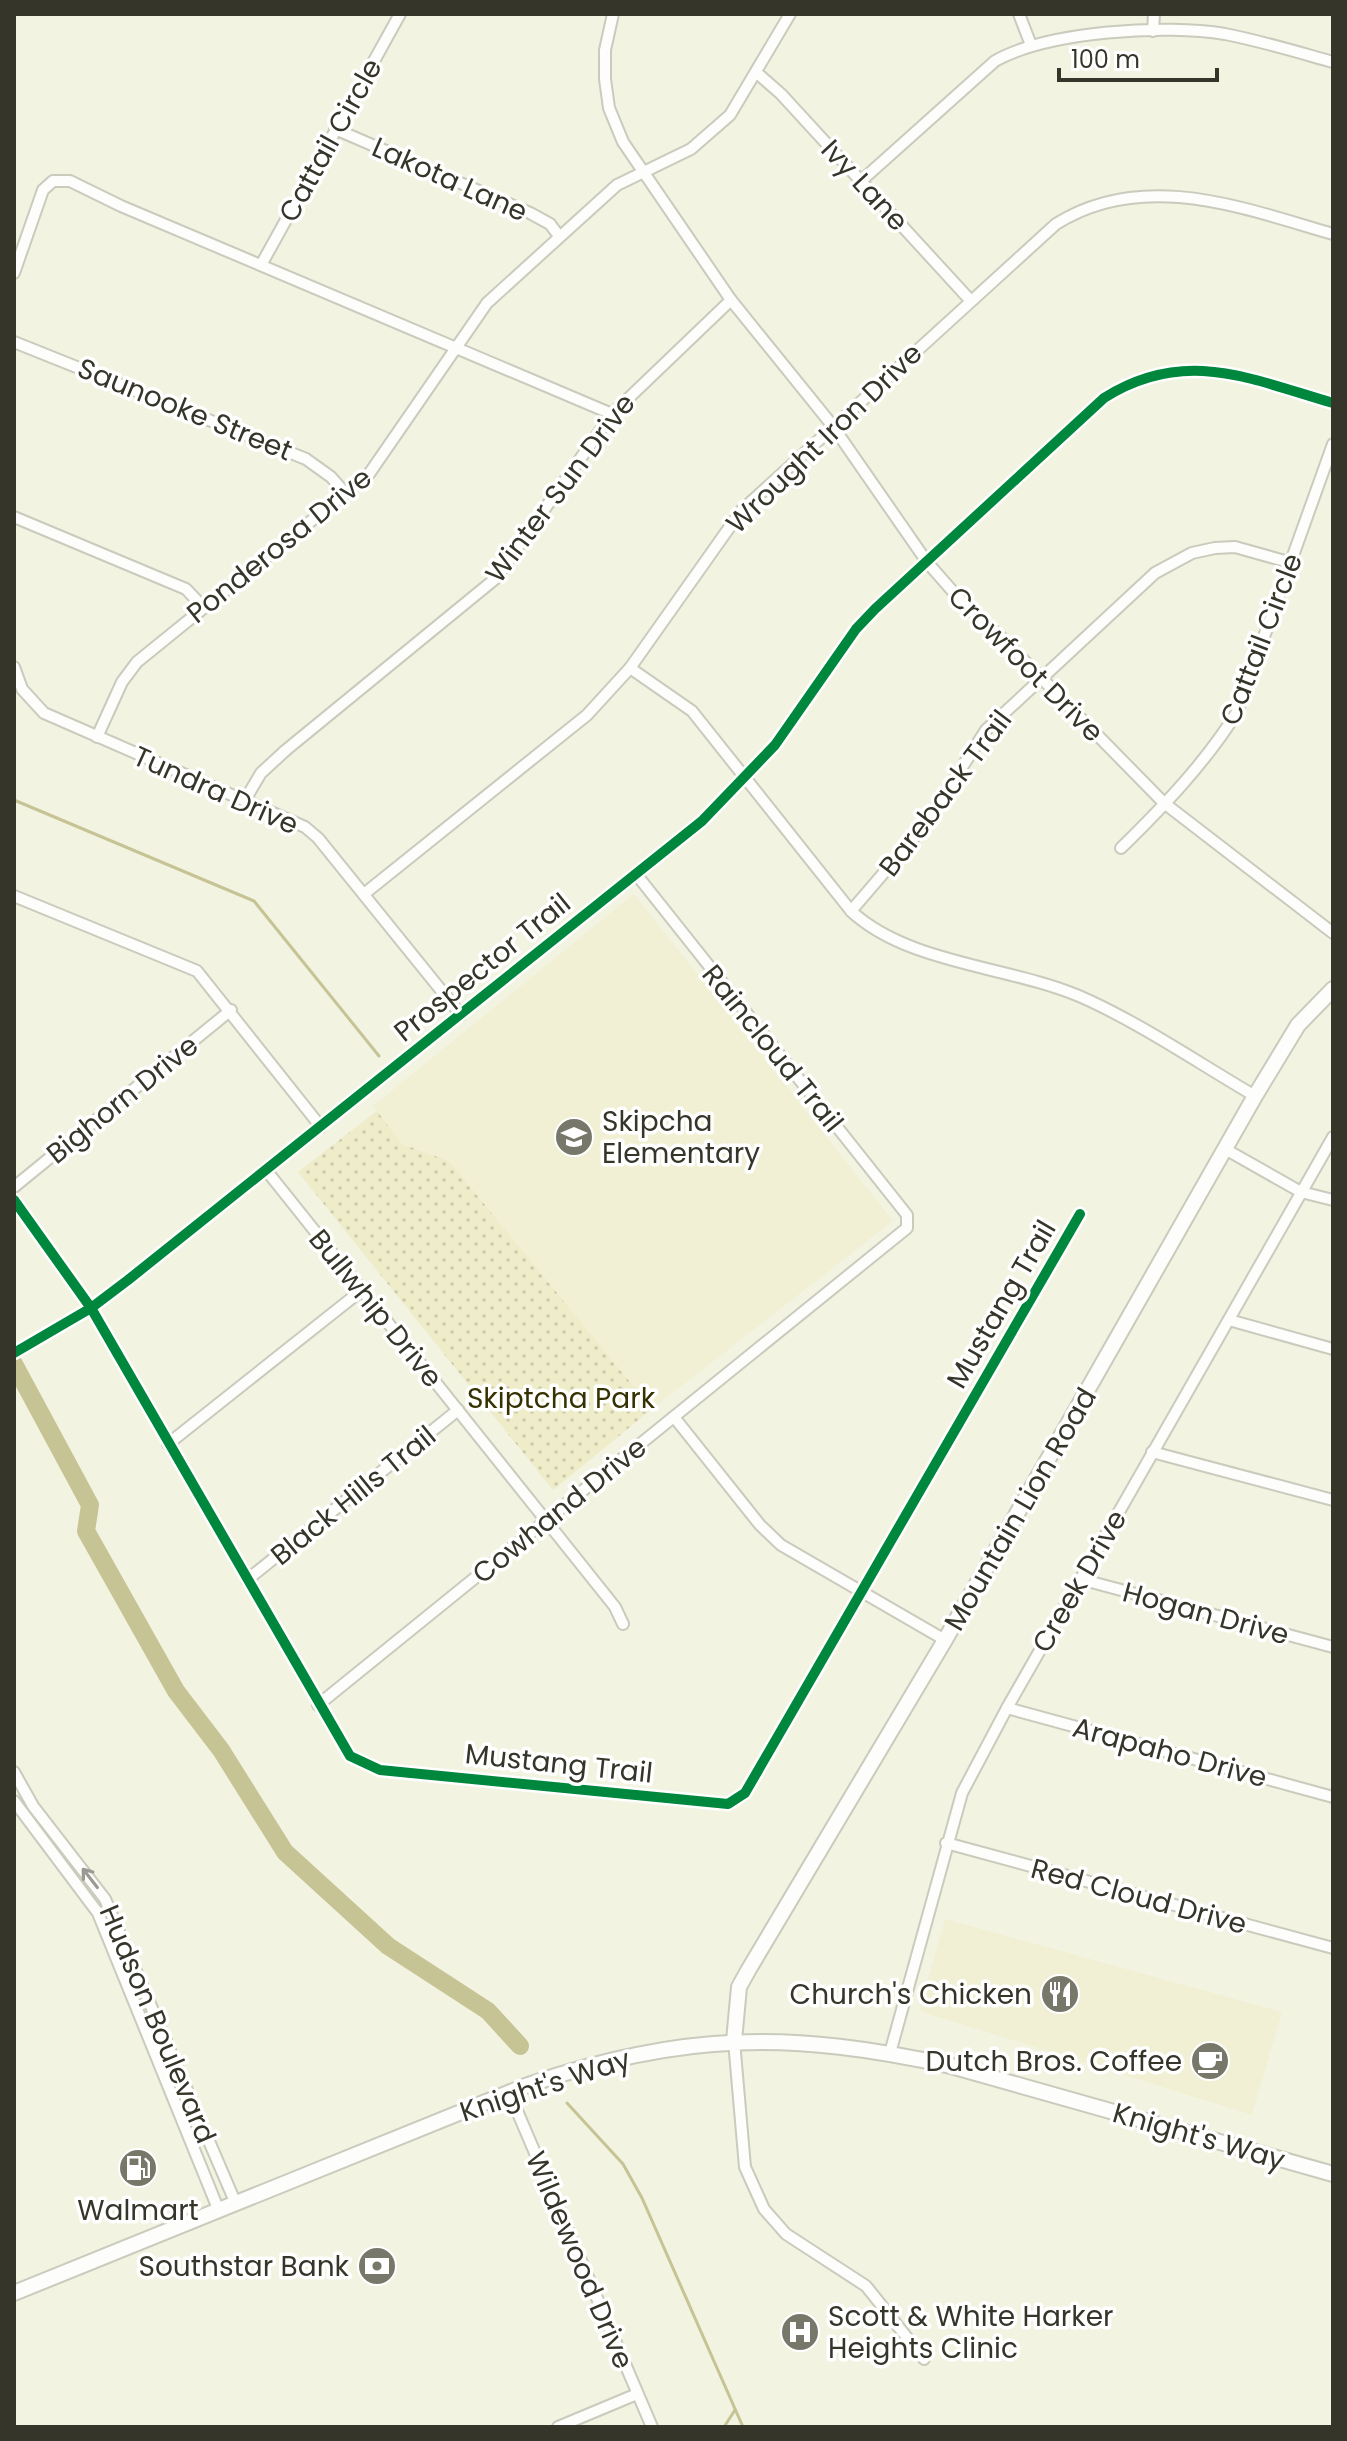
<svg xmlns="http://www.w3.org/2000/svg" width="1347" height="2441" viewBox="0 0 1347 2441" font-family="Poppins,sans-serif">
<style>
.built{fill:#f1f0d4}
.park{fill:url(#park-dots)}
.lines{fill:none;stroke-linecap:round;stroke-linejoin:round}
.stream{stroke:#c6c394;stroke-width:3}
.river{stroke:#c6c394;stroke-width:18}
.street-casing{stroke:#cacabd;stroke-width:14}
.secondary-casing{stroke:#cacabd;stroke-width:18}
.street{stroke:#fdfdfb;stroke-width:10}
.secondary{stroke:#fdfdfb;stroke-width:14}
.cycleway-casing{stroke:#fff;stroke-width:15}
.cycleway{stroke:#00873e;stroke-width:10}
.oneway{stroke:#9a9992}
.labels{text-anchor:middle;stroke-width:7;stroke-linejoin:round;paint-order:stroke}
.street-label{font-size:28px;fill:#36352a;stroke:#fff}
.poi-label{font-size:28px;fill:#36352a;stroke:#fff;text-anchor:end}
.park-label{font-size:28px;fill:#353100;stroke:#fff}
</style>
<defs>
<pattern id="park-dots" width="8" height="8" patternUnits="userSpaceOnUse" patternTransform="scale(2)"><rect width="8" height="8" fill="#eeecc9"/><path d="M2 2h.1M6 6h.1" fill="none" stroke="#cdcbad" stroke-width="1.8" stroke-linecap="round"/></pattern>
</defs>
<rect width="100%" height="100%" fill="#f3f3e2"/>
<g class="built">
<polygon points="634,894 893,1221 652,1409 449,1161 402,1144 373,1106"/>
<polygon points="945,1919 1282,2012 1252,2115 919,2011"/>
</g>
<polygon class="park" points="377,1111 402,1144 449,1161 652,1409 553,1490 298,1172"/>
<g class="lines">
<g class="stream">
<polyline points="14,800 254,901 379,1056"/>
<polyline points="567,2103 623,2164 642,2198 743,2427"/>
<polyline points="724,2427 735,2410"/>
</g>
<polyline class="river" points="14,1364 90,1505 86,1531 176,1691 221,1750 285,1852 388,1946 488,2011 520,2046"/>
<defs>
<g id="street">
<polyline points="613,14 605,50 605,79 609,108 623,142 731,300 832,425 927,562 962,602 1002,638 1164,803 1333,933"/>
<polyline points="1019,14 1031,45"/>
<polyline points="1153,31 1154,14"/>
<polyline points="757,73 781,94 970,300"/>
<polyline points="335,129 530,213 550,224 559,236"/>
<path d="M861,181L995,61C1048,31 1166,24 1225,34C1261,41 1297,52 1333,62"/>
<polyline points="261,265 400,14"/>
<polyline points="14,273 43,190 53,181 70,181 121,206 612,414"/>
<polyline points="14,342 306,459 331,477 345,493"/>
<polyline points="14,517 186,589 203,607"/>
<polyline points="14,667 22,689 44,713 305,827 318,838 461,1015"/>
<path d="M630,668L692,711L851,911C908,964 1008,966 1079,996C1137,1021 1200,1064 1255,1096"/>
<polyline points="97,737 122,682 137,662 369,474 487,303 617,185 691,149 730,115 790,14"/>
<polyline points="245,800 261,773 286,750 495,579 612,414 731,300"/>
<path d="M1121,848C1163,807 1206,762 1237,712L1333,444"/>
<path d="M364,894L587,715L630,668L741,511L1056,224C1143,169 1243,208 1333,234"/>
<polyline points="14,896 197,971 321,1127"/>
<polyline points="851,911 924,826 986,730 1155,573 1192,553 1215,548 1235,547 1292,563"/>
<polyline points="1225,1149 1301,1192 1333,1200"/>
<polyline points="266,1170 615,1607 623,1624"/>
<polyline points="14,1187 231,1010"/>
<polyline points="14,1200 91,1308 350,1756 380,1770 728,1804 745,1793 1080,1214"/>
<polyline points="1229,1320 1333,1349"/>
<path d="M14,1353L91,1308L128,1280L702,821L775,745L856,629L875,609L1104,398C1185,347 1250,379 1333,403"/>
<polyline points="674,1417 760,1525 781,1545 945,1640"/>
<polyline points="168,1444 362,1290"/>
<polyline points="1152,1452 1333,1500"/>
<polyline points="1080,1579 1333,1647"/>
<polyline points="247,1580 458,1410"/>
<polyline points="318,1705 907,1228 907,1215 636,874"/>
<polyline points="1007,1708 1333,1797"/>
<polyline points="14,1772 33,1806 105,1899 236,2204"/>
<polyline points="14,1801 98,1913 219,2211"/>
<polyline points="946,1843 1333,1948"/>
<polyline points="734,2041 745,2167 764,2209 786,2234 866,2286 924,2359"/>
<polyline points="890,2053 962,1793 1007,1708 1333,1137"/>
<polyline points="509,2092 652,2427"/>
<polyline points="558,2427 637,2394"/>
</g>
<g id="secondary">
<polyline points="734,2041 739,1987 749,1969 945,1640 1255,1096 1298,1025 1333,989"/>
<path d="M14,2293L528,2085C682,2032 792,2031 951,2066L1333,2174"/>
</g>
</defs>
<use href="#street" class="street-casing"/>
<use href="#secondary" class="secondary-casing"/>
<use href="#street" class="street"/>
<use href="#secondary" class="secondary"/>
<defs>
<g id="cycleway">
<polyline points="14,1200 91,1308 350,1756 380,1770 728,1804 745,1793 1080,1214"/>
<path d="M14,1353L91,1308L128,1280L702,821L775,745L856,629L875,609L1104,398C1185,347 1250,379 1333,403"/>
</g>
</defs>
<use href="#cycleway" class="cycleway-casing"/>
<use href="#cycleway" class="cycleway"/>
</g>
<defs><path id="oneway-shaft" d="M-6 0H5M1.5-3L5.5 0L1.5 3" fill="none" stroke-width="1.6" stroke-linecap="round" stroke-linejoin="round" transform="scale(2)"/></defs>
<use class="oneway" href="#oneway-shaft" transform="translate(90 1878) rotate(-128)"/>
<defs>
<symbol id="school-disc" viewBox="-11 -11 22 22"><circle r="9.5" fill="#78786a" stroke="#fff"/><path d="M0-5L7-2L0 1L-7-2ZM-4 1L0 2.5L4 1V4Q0 6-4 4Z" fill="#fff"/></symbol>
<symbol id="restaurant-disc" viewBox="-11 -11 22 22"><circle r="9.5" fill="#78786a" stroke="#fff"/><path d="M-5-6h1v4h1v-4h1v4h1v-4h1v5L-1.5 .5V6h-2V.5L-5-1ZM5-6V6H3V1.5H1.5Q1.5-4 5-6Z" fill="#fff"/></symbol>
<symbol id="cafe-disc" viewBox="-11 -11 22 22"><circle r="9.5" fill="#78786a" stroke="#fff"/><path d="M-5.5-4.5H6V0H3Q3 3.5 0 3.5H-2.5Q-5.5 3.5-5.5 0ZM3-3.2v2h1.7v-2ZM-6 4.5H4V6H-6Z" fill="#fff"/></symbol>
<symbol id="fuel-disc" viewBox="-11 -11 22 22"><circle r="9.5" fill="#78786a" stroke="#fff"/><path d="M-5.5-6h7V0h2V4h1.3V-2.5L3-4.5l.8-.8L6-3V5H2.5V1h-1V6h-7ZM-4.2-4.7v3.2H.2V-4.7Z" fill="#fff"/></symbol>
<symbol id="bank-disc" viewBox="-11 -11 22 22"><circle r="9.5" fill="#78786a" stroke="#fff"/><path d="M-6-4H6V4H-6ZM0-2.3a2.3 2.3 0 1 0 0 4.6a2.3 2.3 0 1 0 0-4.6Z" fill="#fff"/></symbol>
<symbol id="hospital-disc" viewBox="-11 -11 22 22"><circle r="9.5" fill="#78786a" stroke="#fff"/><path d="M-5-5h3v3.5h4V-5h3V5h-3V1.5h-4V5h-3Z" fill="#fff"/></symbol>
</defs>
<g fill-rule="evenodd">
<use href="#school-disc" x="552" y="1115" width="44" height="44"/>
<use href="#restaurant-disc" x="1038" y="1972" width="44" height="44"/>
<use href="#cafe-disc" x="1188" y="2039" width="44" height="44"/>
<use href="#fuel-disc" x="116" y="2146" width="44" height="44"/>
<use href="#bank-disc" x="355" y="2244" width="44" height="44"/>
<use href="#hospital-disc" x="778" y="2310" width="44" height="44"/>
</g>
<g class="labels">
<g class="street-label">
<text transform="translate(330 140) rotate(-61)" y="10">Cattail Circle</text>
<text transform="translate(450 179) rotate(24)" y="10">Lakota Lane</text>
<text transform="translate(865 185) rotate(47)" y="10">Ivy Lane</text>
<text transform="translate(185 409) rotate(22)" y="10">Saunooke Street</text>
<text transform="translate(824 438) rotate(-44)" y="10">Wrought Iron Drive</text>
<text transform="translate(560 488) rotate(-53)" y="10">Winter Sun Drive</text>
<text transform="translate(279 545) rotate(-39)" y="10">Ponderosa Drive</text>
<text transform="translate(1261 639) rotate(-69)" y="10">Cattail Circle</text>
<text transform="translate(1026 664) rotate(45)" y="10">Crowfoot Drive</text>
<text transform="translate(216 790) rotate(24)" y="10">Tundra Drive</text>
<text transform="translate(945 793) rotate(-53)" y="10">Bareback Trail</text>
<text transform="translate(482 967) rotate(-39)" y="10">Prospector Trail</text>
<text transform="translate(773 1048) rotate(51)" y="10">Raincloud Trail</text>
<text transform="translate(122 1099) rotate(-39)" y="10">Bighorn Drive</text>
<text transform="translate(1001 1304) rotate(-60)" y="10">Mustang Trail</text>
<text transform="translate(376 1308) rotate(51)" y="10">Bullwhip Drive</text>
<text transform="translate(353 1495) rotate(-39)" y="10">Black Hills Trail</text>
<text transform="translate(1020 1509) rotate(-60)" y="10">Mountain Lion Road</text>
<text transform="translate(559 1510) rotate(-39)" y="10">Cowhand Drive</text>
<text transform="translate(1079 1581) rotate(-60)" y="10">Creek Drive</text>
<text transform="translate(1206 1613) rotate(15)" y="10">Hogan Drive</text>
<text transform="translate(1170 1752) rotate(15)" y="10">Arapaho Drive</text>
<text transform="translate(559 1763) rotate(6)" y="10">Mustang Trail</text>
<text transform="translate(1139 1896) rotate(15)" y="10">Red Cloud Drive</text>
<text transform="translate(158 2024) rotate(67)" y="10">Hudson Boulevard</text>
<text transform="translate(545 2085) rotate(-18)" y="10">Knight's Way</text>
<text transform="translate(1199 2136) rotate(16)" y="10">Knight's Way</text>
<text transform="translate(580 2260) rotate(67)" y="10">Wildewood Drive</text>
</g>
<g class="poi-label">
<text x="602" y="1131" text-anchor="start">Skipcha<tspan x="602" dy="32">Elementary</tspan></text>
<text x="1032" y="2004">Church's Chicken</text>
<text x="1182" y="2071">Dutch Bros. Coffee</text>
<text x="138" y="2220" text-anchor="middle">Walmart</text>
<text x="349" y="2276">Southstar Bank</text>
<text x="828" y="2326" text-anchor="start">Scott &amp; White Harker<tspan x="828" dy="32">Heights Clinic</tspan></text>
</g>
<g class="park-label">
<text x="561" y="1408">Skiptcha Park</text>
</g>
</g>
<rect width="1347" height="2441" fill="none" stroke="#36352a" stroke-width="32"/>
<path d="M1059 68v12h158v-12" fill="none" stroke="#36352a" stroke-width="4"/>
<text x="1071" y="68" font-size="24" fill="#36352a" stroke="#ffffff" stroke-width="6" paint-order="stroke">100 m</text>
</svg>
